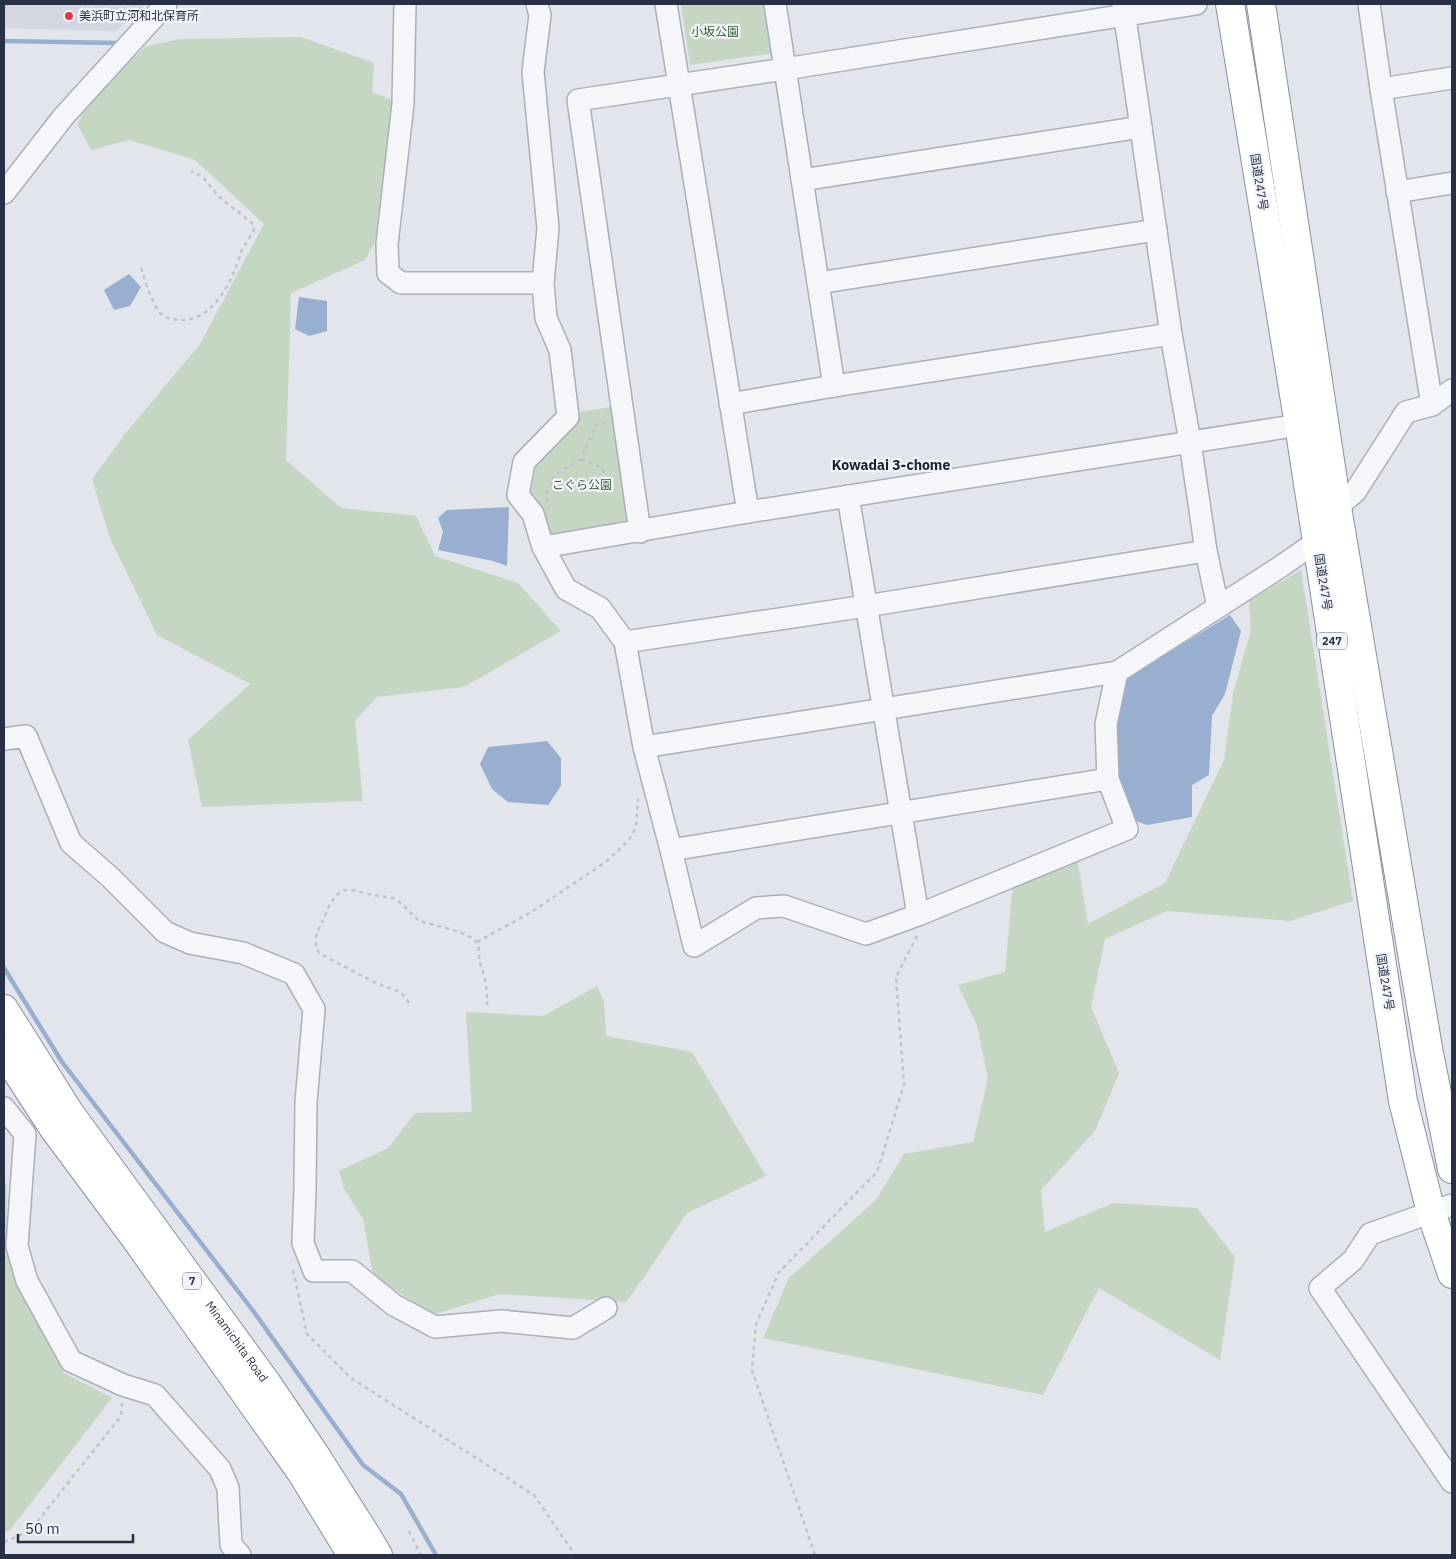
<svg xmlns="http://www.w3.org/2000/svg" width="1456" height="1559" viewBox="0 0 1456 1559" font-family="'IBM Plex Sans','Noto Sans JP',sans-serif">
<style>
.built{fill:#d3d7e1}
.green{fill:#c5d7c2}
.water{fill:#99afd0}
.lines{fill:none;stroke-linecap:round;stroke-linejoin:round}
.stream{stroke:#99afd0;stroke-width:4.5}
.minor-casing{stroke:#aaafba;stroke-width:24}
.highway-casing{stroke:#8790a4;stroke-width:30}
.path{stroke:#c0c3ca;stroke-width:2.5;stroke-dasharray:4 4;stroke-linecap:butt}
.minor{stroke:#f5f6f9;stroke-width:21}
.highway{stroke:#fff;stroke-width:28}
.poi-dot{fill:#de3a44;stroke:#f2f4f9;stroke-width:2}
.labels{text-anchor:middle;stroke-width:4.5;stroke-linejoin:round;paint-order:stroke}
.shield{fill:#f2f4f9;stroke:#656b7c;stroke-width:1}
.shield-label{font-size:11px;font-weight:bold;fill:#283046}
.poi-label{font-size:12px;fill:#283046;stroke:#f2f4f9;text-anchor:start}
.park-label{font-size:12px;fill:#386333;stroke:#f2f4f9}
.street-label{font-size:12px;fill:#283046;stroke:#f2f4f9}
.neighbourhood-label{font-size:14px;font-weight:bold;fill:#1a2137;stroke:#f2f4f9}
</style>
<rect width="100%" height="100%" fill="#e2e5ec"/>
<polygon class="built" points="4,4 147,4 116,31 4,28"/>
<g class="green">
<polygon points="681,4 768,4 775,53 690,65"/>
<polygon points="301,37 374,63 372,92 392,100 376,240 365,260 291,293 286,460 341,508 416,516 435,556 518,583 561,631 464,687 377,697 355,721 363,801 202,807 188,740 250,684 157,635 110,538 92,479 125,434 200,344 264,224 195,160 129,140 91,150 77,124 94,95 145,47 178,39"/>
<polygon points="616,406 629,524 548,537 543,517 531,492 535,468 567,435 580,412"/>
<polygon points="1301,570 1353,901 1290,921 1167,911 1105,939 1091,1007 1119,1073 1095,1131 1041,1190 1045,1232 1113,1203 1197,1208 1235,1257 1220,1360 1099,1288 1043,1395 763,1338 789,1278 876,1200 904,1154 973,1142 988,1079 977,1025 958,985 1005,972 1013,883 1077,857 1088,924 1165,883 1224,760 1233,694 1251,630 1249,601"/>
<polygon points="597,986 604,1002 606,1036 692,1052 766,1176 687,1213 644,1277 626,1302 499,1294 433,1315 373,1275 363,1219 344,1189 339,1171 388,1148 415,1113 472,1112 466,1012 543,1016"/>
<polygon points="4,1183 7,1184 6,1247 18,1286 64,1373 112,1398 10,1530 4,1533"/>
</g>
<g class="water">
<polygon points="129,274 141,287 130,306 114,310 104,290"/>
<polygon points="299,297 327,301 327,331 309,336 295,329"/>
<polygon points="509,507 507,566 493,561 438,550 443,532 438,518 447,510"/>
<polygon points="1230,615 1241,631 1225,694 1212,716 1209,775 1192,785 1192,817 1147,825 1133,820 1117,772 1117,722 1127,678"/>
<polygon points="547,741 561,758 561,786 548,805 508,802 492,789 480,764 488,747"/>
</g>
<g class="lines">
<g class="stream">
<polyline points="4,41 117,43 121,40"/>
<polyline points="4,968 62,1062 254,1312 363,1465 401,1494 436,1555"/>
</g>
<defs>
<g id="minor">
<polyline points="405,4 403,104 387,244 388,273 401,283 543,283"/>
<polyline points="537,4 540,15 533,72 548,228 543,283 546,318 560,350 568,417 524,462 518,495 533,514 543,547 566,589 600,608 625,642 644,747 671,850 694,946 756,908 784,906 866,934 918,915 1127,829 1108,779 1106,724 1117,672"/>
<polyline points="666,4 748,512"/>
<polyline points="775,4 834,386"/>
<polyline points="1123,4 1171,334 1190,442 1206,551 1218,607"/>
<polyline points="1369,4 1381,89 1432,405"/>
<polyline points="1381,89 1452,78"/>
<polyline points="802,180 1141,127"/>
<polyline points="1397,192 1452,183"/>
<polyline points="4,193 64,116 166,4"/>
<polyline points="818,283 1156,230"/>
<polyline points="730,404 834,386 1171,334"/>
<polyline points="848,496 918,915"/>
<polyline points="1337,507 1355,492 1406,412 1432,405 1452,390"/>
<polyline points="640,532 578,100 785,69 1196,4"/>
<polyline points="543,547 748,512 1299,425"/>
<polyline points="625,642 866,606 1206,551"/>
<polyline points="4,739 26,736 71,843 110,877 165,932 190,943 243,953 294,974 314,1009 306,1102 305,1188 303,1243 314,1271 352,1271 394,1305 435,1327 501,1321 573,1328 606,1308"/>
<polyline points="644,747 1117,672 1280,567 1316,542"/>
<polyline points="671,850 1108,779"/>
<polyline points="4,1108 25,1134 17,1246 27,1281 71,1361 123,1385 155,1395 220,1469 228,1488 231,1545 240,1555"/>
<polyline points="1452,1205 1370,1234 1353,1260 1320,1288 1452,1482"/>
</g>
<g id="highway">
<polyline points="1230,4 1299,425 1403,1101 1431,1212 1452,1274"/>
<polyline points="1261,4 1337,507 1428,1048 1452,1169"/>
<path id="s1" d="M4,1009L69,1112L266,1382L314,1453L366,1535L378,1555"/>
<polyline points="4,1052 54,1129 135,1238 301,1472 352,1555"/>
</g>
</defs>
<use href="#minor" class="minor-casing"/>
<use href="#highway" class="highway-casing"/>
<g class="path">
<path d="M141,268C144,279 153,306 161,314C167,319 176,320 183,320C209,319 225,293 234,272C237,265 239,257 242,250C246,243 250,237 254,230L252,223L218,196L203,177L191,171"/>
<polyline points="581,459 601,467 615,490"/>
<polyline points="548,502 546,495 554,476 581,459 596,425 606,423"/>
<polyline points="477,942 530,913 607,861 623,846 632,836 636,825 638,799"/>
<path d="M409,1003L406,998L400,992L376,983L320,954C312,944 317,932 322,922C328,909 334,888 351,890C359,891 367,894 374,895C382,897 390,896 397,900C406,906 411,915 420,921C432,925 473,933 477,943C480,949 478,957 480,963C486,980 487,987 487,1005"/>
<polyline points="293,1270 307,1334 351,1378 534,1495 575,1555"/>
<polyline points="409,1531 421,1555"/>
<polyline points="4,1542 30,1531 121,1416 122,1403"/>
<polyline points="815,1555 752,1370 756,1324 779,1272 877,1172 904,1085 896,977 918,934"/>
</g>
<use href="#minor" class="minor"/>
<use href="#highway" class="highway"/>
</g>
<circle class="poi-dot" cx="69" cy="16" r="5"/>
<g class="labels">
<g class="shield">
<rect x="1317" y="632.5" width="30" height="17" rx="4"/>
<rect x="183" y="1272.5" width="18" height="17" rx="4"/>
</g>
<g class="shield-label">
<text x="1332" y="645">247</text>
<text x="192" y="1285">7</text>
</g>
<g class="poi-label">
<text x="79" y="20">美浜町立河和北保育所</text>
</g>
<g class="park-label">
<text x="715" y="36">小坂公園</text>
<text x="582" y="489">こぐら公園</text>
</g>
<g class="street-label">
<text transform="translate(1259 182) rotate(81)" y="4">国道247号</text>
<text transform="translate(1323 582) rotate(81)" y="4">国道247号</text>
<text transform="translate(1385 982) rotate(81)" y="4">国道247号</text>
<text dy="4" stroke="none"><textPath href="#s1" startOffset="406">Minamichita Road</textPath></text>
</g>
<g class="neighbourhood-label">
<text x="891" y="470">Kowadai 3-chome</text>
</g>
</g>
<rect width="1456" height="1559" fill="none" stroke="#283046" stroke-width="10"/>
<path d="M18 1534v8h115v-8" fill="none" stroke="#283046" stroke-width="2.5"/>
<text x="25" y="1534" font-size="15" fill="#283046" stroke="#f2f4f9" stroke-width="4" paint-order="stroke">50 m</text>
</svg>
